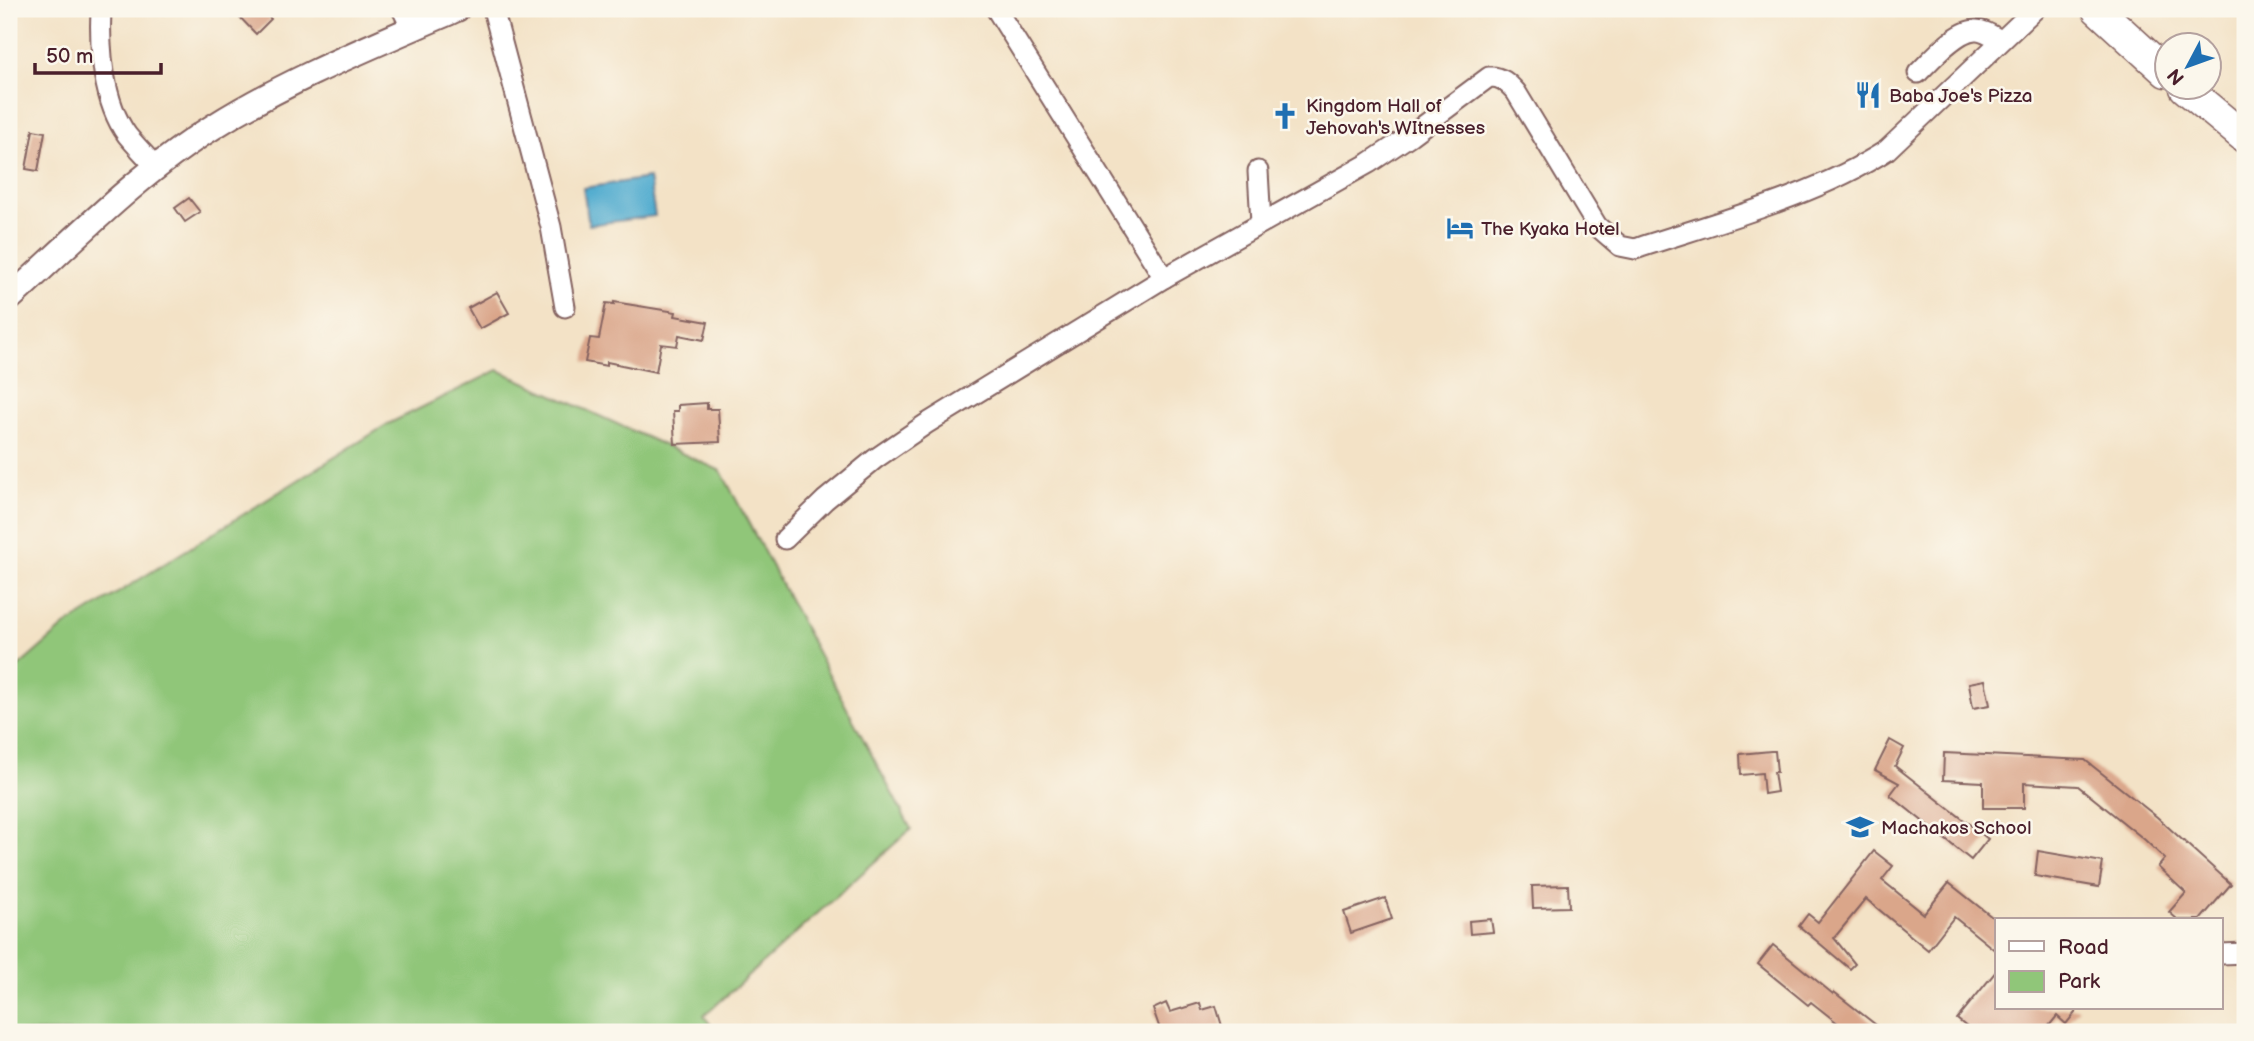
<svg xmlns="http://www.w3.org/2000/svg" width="2254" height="1041" viewBox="0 0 2254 1041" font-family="'Balsamiq Sans',sans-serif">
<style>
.green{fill:#90c679;stroke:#6d7252;stroke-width:2}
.water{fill:#51accf;stroke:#4e667d;stroke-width:2}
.building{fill:#daa68a}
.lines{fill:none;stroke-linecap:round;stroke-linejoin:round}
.minor-casing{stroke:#856361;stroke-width:23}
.major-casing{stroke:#856361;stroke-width:28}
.highway-casing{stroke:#856361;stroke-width:33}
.minor{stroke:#fff;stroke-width:19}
.major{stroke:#fff;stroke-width:24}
.highway{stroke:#fff;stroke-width:30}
.labels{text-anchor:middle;stroke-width:5;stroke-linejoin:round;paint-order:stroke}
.poi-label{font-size:19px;fill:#4a1f2b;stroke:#fbf7ec;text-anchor:start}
</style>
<rect width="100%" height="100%" fill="#fbf7ec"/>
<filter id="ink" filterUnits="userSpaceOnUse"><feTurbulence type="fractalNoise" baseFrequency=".0143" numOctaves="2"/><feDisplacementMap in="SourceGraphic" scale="14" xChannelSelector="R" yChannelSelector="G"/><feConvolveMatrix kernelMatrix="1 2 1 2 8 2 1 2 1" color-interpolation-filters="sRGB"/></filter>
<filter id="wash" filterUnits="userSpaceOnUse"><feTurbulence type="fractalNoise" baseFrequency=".00686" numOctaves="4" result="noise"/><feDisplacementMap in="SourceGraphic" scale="28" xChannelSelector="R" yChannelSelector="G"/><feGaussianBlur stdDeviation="1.57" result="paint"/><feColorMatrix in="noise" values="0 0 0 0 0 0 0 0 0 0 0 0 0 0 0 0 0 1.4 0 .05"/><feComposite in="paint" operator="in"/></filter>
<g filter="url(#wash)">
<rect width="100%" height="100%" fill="#f3e2c6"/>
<polygon class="green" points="498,370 721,471 911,829 704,1016 716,1032 9,1032 9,675 65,626 388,424"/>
<polygon class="water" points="649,178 655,216 589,225 583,188"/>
<g id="blocks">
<g class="building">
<polygon points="232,9 261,9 271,19 256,34"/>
<polygon points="33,130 45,132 38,171 26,169"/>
<polygon points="189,198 200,212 185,222 175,208"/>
<polygon points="497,292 509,313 480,329 468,308"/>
<polygon points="614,302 676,312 675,316 708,322 704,340 679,335 677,346 661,344 656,372 607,362 607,366 585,362 590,338 599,339 606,303 614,304"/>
<polygon points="707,403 707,409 718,409 720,442 675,444 673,411 678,411 678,405"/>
<polygon points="1985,680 1990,705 1973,708 1969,683"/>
<polygon points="1890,740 1904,748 1895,766 1988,839 1971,860 1890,795 1899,783 1875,770"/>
<polygon points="1771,751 1775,751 1777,772 1774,772 1777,792 1764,794 1762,773 1741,775 1740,754"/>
<polygon points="1944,753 2085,760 2157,817 2231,884 2200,920 2178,920 2169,912 2186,893 2158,867 2165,859 2145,840 2078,786 2024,783 2024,808 1983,808 1983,782 1943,780"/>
<polygon points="1874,851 1893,866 1882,880 1924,914 1949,883 1997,921 1997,952 1954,917 1928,950 1866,899 1834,938 1855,964 1850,969 1799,926 1808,914 1818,922"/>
<polygon points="2038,851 2103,862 2099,887 2035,876"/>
<polygon points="1568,885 1569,907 1533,908 1532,886"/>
<polygon points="1385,898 1392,919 1351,933 1344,912"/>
<polygon points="1491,919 1493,932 1470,934 1469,921"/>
<polygon points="1773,945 1833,994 1834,992 1885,1032 1849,1032 1811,1002 1808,1005 1758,964"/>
<polygon points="1997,970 1997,1008 2079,1008 2066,1024 2057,1016 2044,1032 1973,1032 1957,1019"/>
<polygon points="1166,1003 1170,1012 1200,1003 1202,1010 1216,1006 1222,1026 1200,1032 1161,1032 1153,1009"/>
</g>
</g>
</g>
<g filter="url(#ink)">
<use href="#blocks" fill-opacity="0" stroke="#856361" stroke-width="2"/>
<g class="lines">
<defs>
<g id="minor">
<path d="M101,9C99,48 103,102 127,135C136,146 147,157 156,167"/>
<polyline points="402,9 412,29"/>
<polyline points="493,9 551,227 565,307"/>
<polyline points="996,9 1164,278"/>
<path d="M1918,73C1931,60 1956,31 1975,30C1983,29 1993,36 2000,40"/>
<polyline points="1258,171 1261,223"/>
<path d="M785,539L825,500L875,459L926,424L1164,278L1369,163L1411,135L1489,77C1501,76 1508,83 1516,92L1597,226L1620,246L1635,249C1716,222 1816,196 1887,150L2035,9"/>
<polyline points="2221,954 2245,953"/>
</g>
<path id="major" d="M9,299C73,241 139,173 213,127C289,79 375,45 457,9"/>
<g id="highway">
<polyline points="2097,9 2166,72"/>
<polyline points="2185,88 2245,138"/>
</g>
</defs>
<use href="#minor" class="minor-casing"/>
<use href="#major" class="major-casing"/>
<use href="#highway" class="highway-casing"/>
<use href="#minor" class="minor"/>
<use href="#major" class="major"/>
<use href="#highway" class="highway"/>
</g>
</g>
<defs>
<symbol id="restaurant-bare" viewBox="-9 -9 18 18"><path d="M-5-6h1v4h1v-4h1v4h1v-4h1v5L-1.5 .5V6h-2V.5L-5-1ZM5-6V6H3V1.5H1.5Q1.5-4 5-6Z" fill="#1f6fb2" stroke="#fbf7ec" stroke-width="2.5" paint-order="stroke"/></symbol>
<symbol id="church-bare" viewBox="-9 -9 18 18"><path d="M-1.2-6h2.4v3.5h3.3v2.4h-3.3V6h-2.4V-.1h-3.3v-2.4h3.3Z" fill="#1f6fb2" stroke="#fbf7ec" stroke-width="2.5" paint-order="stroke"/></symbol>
<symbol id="hotel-bare" viewBox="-9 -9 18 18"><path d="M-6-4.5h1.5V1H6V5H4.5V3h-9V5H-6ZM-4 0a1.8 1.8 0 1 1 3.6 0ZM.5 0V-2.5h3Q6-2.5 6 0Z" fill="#1f6fb2" stroke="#fbf7ec" stroke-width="2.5" paint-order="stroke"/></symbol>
<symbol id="school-bare" viewBox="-9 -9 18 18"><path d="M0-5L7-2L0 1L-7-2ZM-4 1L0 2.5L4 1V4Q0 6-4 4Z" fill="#1f6fb2" stroke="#fbf7ec" stroke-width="2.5" paint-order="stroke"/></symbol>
</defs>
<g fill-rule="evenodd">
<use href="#restaurant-bare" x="1849" y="76" width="38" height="38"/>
<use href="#church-bare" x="1266" y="97" width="38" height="38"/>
<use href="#hotel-bare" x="1441" y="209" width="38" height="38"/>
<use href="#school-bare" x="1841" y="808" width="38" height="38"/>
</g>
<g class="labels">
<g class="poi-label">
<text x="1889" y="102">Baba Joe's Pizza</text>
<text x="1306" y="112">Kingdom Hall of<tspan x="1306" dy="22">Jehovah's WItnesses</tspan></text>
<text x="1481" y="235">The Kyaka Hotel</text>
<text x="1881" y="834">Machakos School</text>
</g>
</g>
<rect width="2254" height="1041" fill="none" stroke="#fbf7ec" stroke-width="35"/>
<rect x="1995" y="918" width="228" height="91" fill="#fbf7ec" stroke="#b4a19f" stroke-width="2"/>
<rect x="2009" y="941" width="35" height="10" fill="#ffffff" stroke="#b4a19f" stroke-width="2"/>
<text x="2058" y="954" font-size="21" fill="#4a1f2b">Road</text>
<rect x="2009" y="971" width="35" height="21" fill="#90c679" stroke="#b4a19f" stroke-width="2"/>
<text x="2058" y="988" font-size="21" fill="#4a1f2b">Park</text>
<g transform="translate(2188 66) rotate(229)"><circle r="33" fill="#fbf7ec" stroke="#b4a19f" stroke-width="2"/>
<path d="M0-5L12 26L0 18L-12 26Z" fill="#1f6fb2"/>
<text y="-10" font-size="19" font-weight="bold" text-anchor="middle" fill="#4a1f2b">N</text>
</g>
<path d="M35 63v10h126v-10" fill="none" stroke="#4a1f2b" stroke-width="3.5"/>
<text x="46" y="63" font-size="21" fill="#4a1f2b" stroke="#fbf7ec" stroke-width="5" paint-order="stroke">50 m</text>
</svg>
